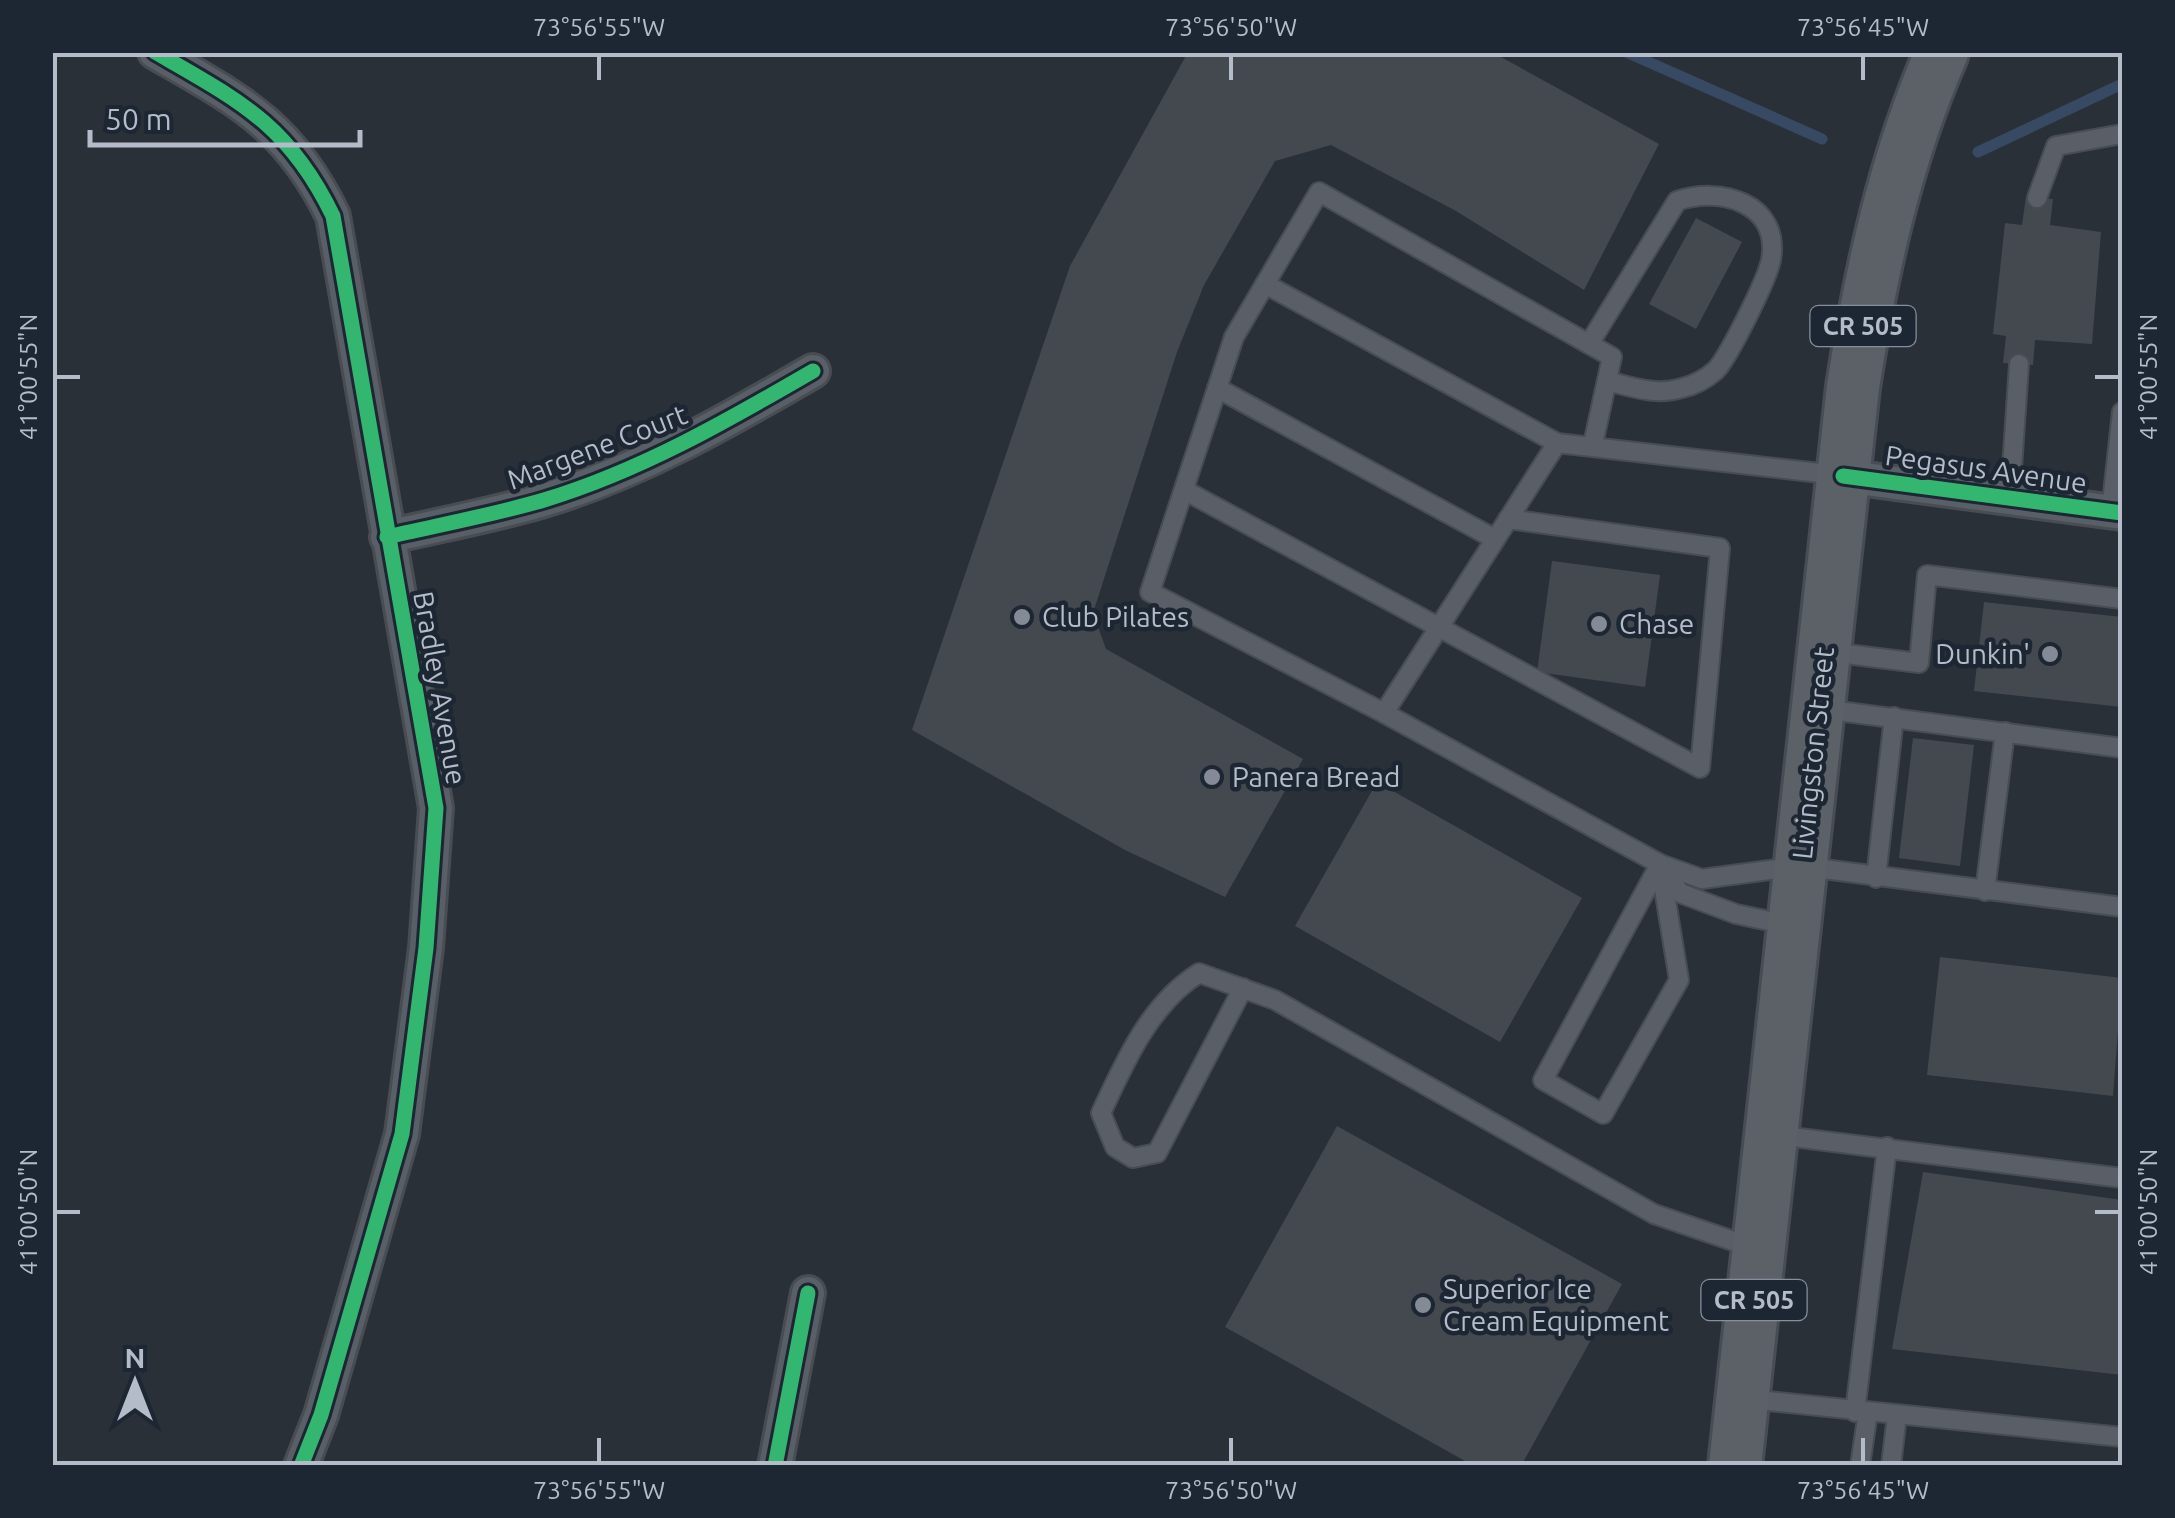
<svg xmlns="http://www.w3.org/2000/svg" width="2175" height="1518" viewBox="0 0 2175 1518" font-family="Ubuntu,sans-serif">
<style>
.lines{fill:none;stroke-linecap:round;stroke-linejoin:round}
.stream{stroke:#384963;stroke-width:11}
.building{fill:#444950}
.lane-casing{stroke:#484c53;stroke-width:22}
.street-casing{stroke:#484c53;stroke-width:38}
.primary-casing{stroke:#484c55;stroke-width:58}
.lane{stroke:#5a5e66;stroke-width:18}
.street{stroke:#5a5e66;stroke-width:32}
.primary{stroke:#5c6168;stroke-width:52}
.cycleway-casing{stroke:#1d2633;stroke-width:21}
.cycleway{stroke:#33b770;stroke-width:15}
.ticks{fill:none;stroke:#b4bcc9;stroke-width:4}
.poi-dot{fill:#848b96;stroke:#1d2633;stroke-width:4}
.labels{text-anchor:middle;stroke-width:9;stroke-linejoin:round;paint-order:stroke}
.shield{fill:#1d2633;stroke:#878f9c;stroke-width:2.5}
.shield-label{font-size:25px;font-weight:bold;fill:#b4bcc9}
.street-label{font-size:28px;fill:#b4bcc9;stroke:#1d2633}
.poi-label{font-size:28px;fill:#b4bcc9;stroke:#1d2633;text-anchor:start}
.neatline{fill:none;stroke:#b4bcc9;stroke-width:4}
.ticks-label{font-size:25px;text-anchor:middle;fill:#b4bcc9}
</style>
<rect width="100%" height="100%" fill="#2a3038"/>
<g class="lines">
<g class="stream">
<polyline points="1626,52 1822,139"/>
<polyline points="1978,152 2122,84"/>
</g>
</g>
<g class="building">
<polygon points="1188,52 1492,52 1659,144 1584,290 1456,211 1331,145 1275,161 1204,285 1177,352 1093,613 1106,649 1303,759 1225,897 1125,850 912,730 1070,266"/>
<polygon points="2026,197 2053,199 2050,225 2101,232 2092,344 2035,340 2033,365 2003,363 2006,336 1993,334 2005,223 2022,225"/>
<polygon points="1696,218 1742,242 1696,329 1649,304"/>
<polygon points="1552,561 1660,575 1645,687 1537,672"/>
<polygon points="1984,602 2122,617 2122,707 1974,691"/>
<polygon points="1913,738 1974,745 1960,866 1899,858"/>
<polygon points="1377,782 1582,898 1500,1042 1295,926"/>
<polygon points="1940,957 2122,978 2113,1096 1927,1075"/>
<polygon points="1337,1126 1622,1284 1521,1466 1474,1466 1225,1327"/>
<polygon points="1923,1172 2122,1200 2122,1375 1892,1349"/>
</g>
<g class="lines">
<defs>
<g id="lane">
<polyline points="2037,198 2056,146 2122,134"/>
<polyline points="1265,284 1557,443"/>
<path d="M1589,344L1677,201C1720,186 1781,203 1771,260C1767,280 1729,356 1716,370C1706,379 1695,385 1682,388C1656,396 1632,387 1607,381"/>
<polyline points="1217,388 1495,539"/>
<polyline points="1837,475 1557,443 1384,713 1660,864 1702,879 1800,866 2122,907"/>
<polyline points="1184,490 1700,768 1720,548 1508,519"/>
<polyline points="2010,498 2019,364"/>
<polyline points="2111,512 2122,412"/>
<polyline points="1830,652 1919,663 1927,575 2122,599"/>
<polyline points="1823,709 2122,748"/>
<polyline points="1384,713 1150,592 1234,337 1319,192 1612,357 1593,444"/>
<polygon points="1660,864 1679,980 1603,1114 1543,1080"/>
<polyline points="1663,869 1680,893 1736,914 1788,925"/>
<polyline points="1876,878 1894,717"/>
<polyline points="1985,891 2005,732"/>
<path d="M1243,988L1157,1153L1133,1158L1115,1147L1101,1113C1125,1061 1150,1004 1199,973L1275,1000L1654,1214L1754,1248"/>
<polyline points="1776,1135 2122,1178"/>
<polyline points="1748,1399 2122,1437"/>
<polyline points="1855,1412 1887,1147"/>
<polyline points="1860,1466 1868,1412"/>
<polyline points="1891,1466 1897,1415"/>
</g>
<g id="street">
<path d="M155,52C240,101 289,125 333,216L436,808L426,948L402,1134L321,1415L301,1466"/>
<polyline points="1843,476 2122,513"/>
<path d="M387,537C439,525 493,515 544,500C640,471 727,421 813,371"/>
<polyline points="775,1466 808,1293"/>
</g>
<path id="primary" d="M1735,1466L1853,387C1871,271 1895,159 1942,52"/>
</defs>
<use href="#lane" class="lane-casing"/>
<use href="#street" class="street-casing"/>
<use href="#primary" class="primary-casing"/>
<use href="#lane" class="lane"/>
<use href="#street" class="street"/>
<use href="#primary" class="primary"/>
<defs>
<g id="cycleway">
<path d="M155,52C240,101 289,125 333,216L436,808L426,948L402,1134L321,1415L301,1466"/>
<polyline points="1843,476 2122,513"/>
<path d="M387,537C439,525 493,515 544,500C640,471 727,421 813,371"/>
<polyline points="775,1466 808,1293"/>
</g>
</defs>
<use href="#cycleway" class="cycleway-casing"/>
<use href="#cycleway" class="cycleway"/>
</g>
<path class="ticks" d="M599,55V80M1231,55V80M1863,55V80M55,377H80M2095,377H2120M55,1212H80M2095,1212H2120M599,1438V1463M1231,1438V1463M1863,1438V1463"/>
<g class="poi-dot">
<circle cx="1022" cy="617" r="10"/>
<circle cx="1599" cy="624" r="10"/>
<circle cx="2050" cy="654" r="10"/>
<circle cx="1212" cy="777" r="10"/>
<circle cx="1423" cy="1305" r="10"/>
</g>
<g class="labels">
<g class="shield">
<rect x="1810.5" y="306" width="105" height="40" rx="8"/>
<rect x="1701.5" y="1280" width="105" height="40" rx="8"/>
</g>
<g class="shield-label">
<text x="1863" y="335">CR 505</text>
<text x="1754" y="1309">CR 505</text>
</g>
<g class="street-label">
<text transform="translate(597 447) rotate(-21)" y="10">Margene Court</text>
<text transform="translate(1986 469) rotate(8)" y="10">Pegasus Avenue</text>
<text transform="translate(440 688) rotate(80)" y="10">Bradley Avenue</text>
<text transform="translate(1813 753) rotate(-84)" y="10">Livingston Street</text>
</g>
<g class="poi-label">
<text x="1042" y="627">Club Pilates</text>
<text x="1619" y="634">Chase</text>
<text x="2030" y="664" text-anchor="end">Dunkin'</text>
<text x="1232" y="787">Panera Bread</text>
<text x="1443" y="1299">Superior Ice<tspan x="1443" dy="32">Cream Equipment</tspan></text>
</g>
</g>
<rect width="2175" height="1518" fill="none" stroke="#1d2633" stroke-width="110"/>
<g transform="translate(135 1383)" stroke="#1d2633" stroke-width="8" paint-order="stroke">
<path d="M0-8L18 38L0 25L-18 38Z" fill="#b4bcc9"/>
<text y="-15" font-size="28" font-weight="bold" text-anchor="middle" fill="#b4bcc9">N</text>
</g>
<path d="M90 130v15h270v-15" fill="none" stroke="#b4bcc9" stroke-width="5"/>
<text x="105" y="130" font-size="30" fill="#b4bcc9" stroke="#1d2633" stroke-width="8" paint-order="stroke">50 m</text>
<rect x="55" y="55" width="2065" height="1408" class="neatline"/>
<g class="ticks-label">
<text x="599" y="36">73°56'55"W</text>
<text x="1231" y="36">73°56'50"W</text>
<text x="1863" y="36">73°56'45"W</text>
<text transform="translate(28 377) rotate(-90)" y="9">41°00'55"N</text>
<text transform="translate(2148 377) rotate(-90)" y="9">41°00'55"N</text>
<text transform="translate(28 1212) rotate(-90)" y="9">41°00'50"N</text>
<text transform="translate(2148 1212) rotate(-90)" y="9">41°00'50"N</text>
<text x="599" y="1499">73°56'55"W</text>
<text x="1231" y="1499">73°56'50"W</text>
<text x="1863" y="1499">73°56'45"W</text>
</g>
</svg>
